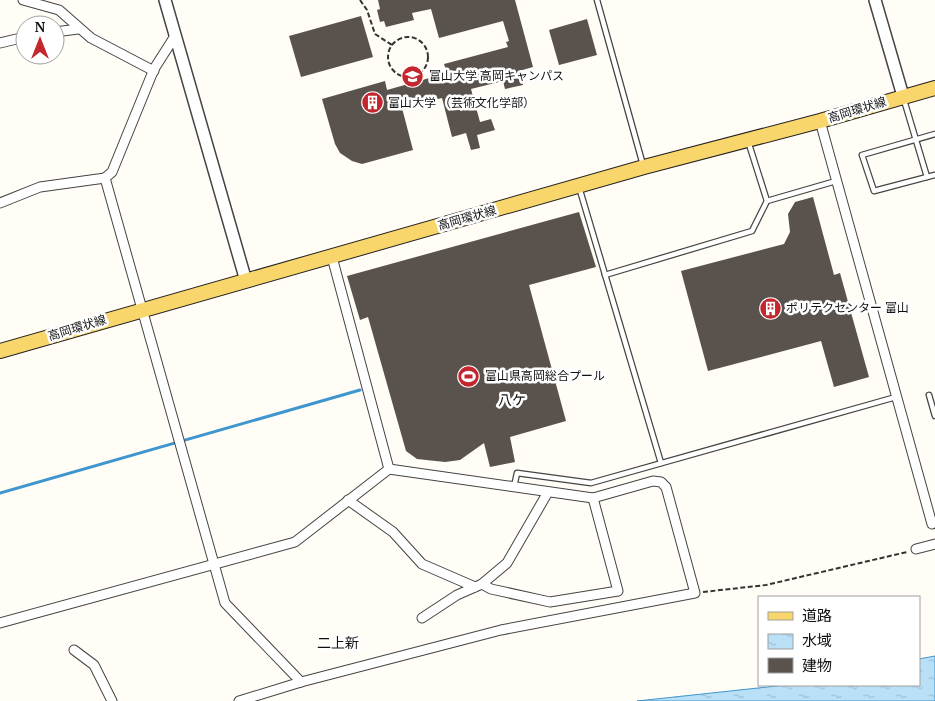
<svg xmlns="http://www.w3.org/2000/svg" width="935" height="701" viewBox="0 0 935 701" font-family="'PT Serif','Noto Sans JP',serif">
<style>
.water{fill:url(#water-ripples);stroke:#3f96cf}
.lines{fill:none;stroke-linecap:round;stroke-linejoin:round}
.stream{stroke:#3f96cf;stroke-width:3}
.building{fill:#5a524d}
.service-casing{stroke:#444;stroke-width:7}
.minor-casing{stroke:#444;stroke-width:11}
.tertiary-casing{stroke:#444;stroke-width:14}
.primary-casing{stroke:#222;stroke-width:16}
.path{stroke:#333;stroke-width:2;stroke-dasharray:5 2.5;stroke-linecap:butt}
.service{stroke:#fff;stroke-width:4.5}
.minor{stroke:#fff;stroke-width:9}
.tertiary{stroke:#fff;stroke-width:11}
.primary{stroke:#f9d66b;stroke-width:14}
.labels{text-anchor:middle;stroke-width:5;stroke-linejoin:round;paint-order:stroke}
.poi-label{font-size:12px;fill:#111;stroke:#fff;text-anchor:start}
.street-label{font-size:12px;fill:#111;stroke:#fff}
.neighbourhood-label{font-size:14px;fill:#111;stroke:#fff}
</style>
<defs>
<pattern id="water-ripples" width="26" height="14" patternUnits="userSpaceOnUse" patternTransform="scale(1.25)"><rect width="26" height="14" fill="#b9e0f7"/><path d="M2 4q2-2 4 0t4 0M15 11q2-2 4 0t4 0" fill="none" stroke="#9ebfd3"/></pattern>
</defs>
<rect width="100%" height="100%" fill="#fffdf5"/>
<polygon class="water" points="935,656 935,701 637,701 786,685 919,685 919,659"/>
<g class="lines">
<polyline class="stream" points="0,493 360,390"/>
</g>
<g class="building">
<polygon points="378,0 515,0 533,67 519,71 523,85 505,89 503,81 471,89 480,122 491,119 495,130 477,135 480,148 471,150 466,133 452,137 442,98 402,108 413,150 362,164 352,161 340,153 335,144 322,99 385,81 387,90 447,73 444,64 508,47 506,42 509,41 503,21 439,38 431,9 412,13 414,20 386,27 384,21 380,22 377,10 380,9"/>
<polygon points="361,16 373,57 301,77 289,36"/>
<polygon points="587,19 597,55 559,65 549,30"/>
<polygon points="813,197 834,275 840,273 869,377 834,387 821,341 708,371 681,271 784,244 790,232 788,214 795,202"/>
<polygon points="579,212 596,267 529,285 566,421 510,437 515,462 490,467 484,443 460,460 445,462 417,459 406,451 368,317 360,320 347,276"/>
</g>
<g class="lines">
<defs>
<g id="service">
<polyline points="597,0 643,165"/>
<polyline points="904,100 927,177"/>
<polyline points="935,134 862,155 874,191 935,175"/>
<polyline points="748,141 767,201"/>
<polyline points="579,187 661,463"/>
<polyline points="605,275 752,231 767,201 836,181"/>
<polyline points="929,395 935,416"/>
<polyline points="514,487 517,473 591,483 896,397"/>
</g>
<g id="minor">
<polyline points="23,0 59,10 91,38 154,71"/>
<polyline points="55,32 78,29"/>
<polyline points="175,36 154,69 112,172 105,178 225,603 301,682"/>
<polyline points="0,43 25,37"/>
<polyline points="820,121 932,524"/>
<polyline points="0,203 40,187 105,178"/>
<polyline points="332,257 389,469"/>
<polyline points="348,500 393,532 422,564 475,587"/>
<polyline points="916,549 935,544"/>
<polyline points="482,584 491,589 550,602 618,591 593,498"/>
<polyline points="422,618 457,595 482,584 507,563 548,492"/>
<polyline points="0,623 295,542 389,469 593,498 653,481 661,482 666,487 695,593 501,630 301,682 239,701"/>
<polyline points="74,650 94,665 112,701"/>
</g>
<g id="tertiary">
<polyline points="165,0 246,281"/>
<polyline points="875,0 903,96"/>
</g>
<polyline id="primary" points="0,351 644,167 820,121 935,88"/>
</defs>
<use href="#service" class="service-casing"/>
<use href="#minor" class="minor-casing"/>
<use href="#tertiary" class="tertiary-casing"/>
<use href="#primary" class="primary-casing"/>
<g class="path">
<polyline points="360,0 367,10 375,34 392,45"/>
<circle cx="408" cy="57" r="20"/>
<polyline points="703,592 766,585 907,552"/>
</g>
<use href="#service" class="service"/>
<use href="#minor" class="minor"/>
<use href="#tertiary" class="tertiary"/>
<use href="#primary" class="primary"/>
</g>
<defs>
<symbol id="university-disc" viewBox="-11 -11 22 22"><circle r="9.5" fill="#c4262e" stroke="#fff"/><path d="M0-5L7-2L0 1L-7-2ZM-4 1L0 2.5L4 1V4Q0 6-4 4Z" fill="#fff"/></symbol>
<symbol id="building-disc" viewBox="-11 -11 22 22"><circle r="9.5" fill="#c4262e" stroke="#fff"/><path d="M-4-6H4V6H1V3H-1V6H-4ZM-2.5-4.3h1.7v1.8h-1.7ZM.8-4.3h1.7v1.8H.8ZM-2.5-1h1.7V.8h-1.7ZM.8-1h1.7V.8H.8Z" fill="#fff"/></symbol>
<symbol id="stadium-disc" viewBox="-11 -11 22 22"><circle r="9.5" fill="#c4262e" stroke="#fff"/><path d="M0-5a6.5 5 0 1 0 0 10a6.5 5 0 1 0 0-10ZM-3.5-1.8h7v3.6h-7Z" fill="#fff"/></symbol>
</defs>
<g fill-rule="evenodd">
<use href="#university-disc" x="400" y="64" width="25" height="25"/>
<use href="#building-disc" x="360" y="90" width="25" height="25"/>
<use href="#building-disc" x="758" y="296" width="25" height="25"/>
<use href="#stadium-disc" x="456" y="364" width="25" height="25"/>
</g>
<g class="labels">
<g class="poi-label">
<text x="429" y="80">富山大学 高岡キャンパス</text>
<text x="388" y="107">富山大学 （芸術文化学部）</text>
<text x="786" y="312">ポリテクセンター 富山</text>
<text x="485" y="380">富山県高岡総合プール</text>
</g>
<g class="street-label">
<text transform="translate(857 110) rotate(-17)" y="4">高岡環状線</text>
<text transform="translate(467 218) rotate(-16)" y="4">高岡環状線</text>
<text transform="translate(77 328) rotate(-17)" y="4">高岡環状線</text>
</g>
<g class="neighbourhood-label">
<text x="512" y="405">八ケ</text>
<text x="338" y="648">二上新</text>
</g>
</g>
<rect x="758" y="596" width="162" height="90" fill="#ffffff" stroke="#a0a0a0"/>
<rect x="768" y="612" width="25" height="8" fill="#f9d66b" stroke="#a0a0a0"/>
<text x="802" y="621" font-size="15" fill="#111111">道路</text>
<rect x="768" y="634" width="25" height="15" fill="url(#water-ripples)" stroke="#a0a0a0"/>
<text x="802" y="646" font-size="15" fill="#111111">水域</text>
<rect x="768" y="658" width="25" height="15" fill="#5a524d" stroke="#a0a0a0"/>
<text x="802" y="671" font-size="15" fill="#111111">建物</text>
<g transform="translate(40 40)"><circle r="24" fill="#ffffff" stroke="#a0a0a0"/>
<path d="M0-4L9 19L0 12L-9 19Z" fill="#c4262e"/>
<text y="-8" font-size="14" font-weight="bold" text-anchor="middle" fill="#111111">N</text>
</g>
</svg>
